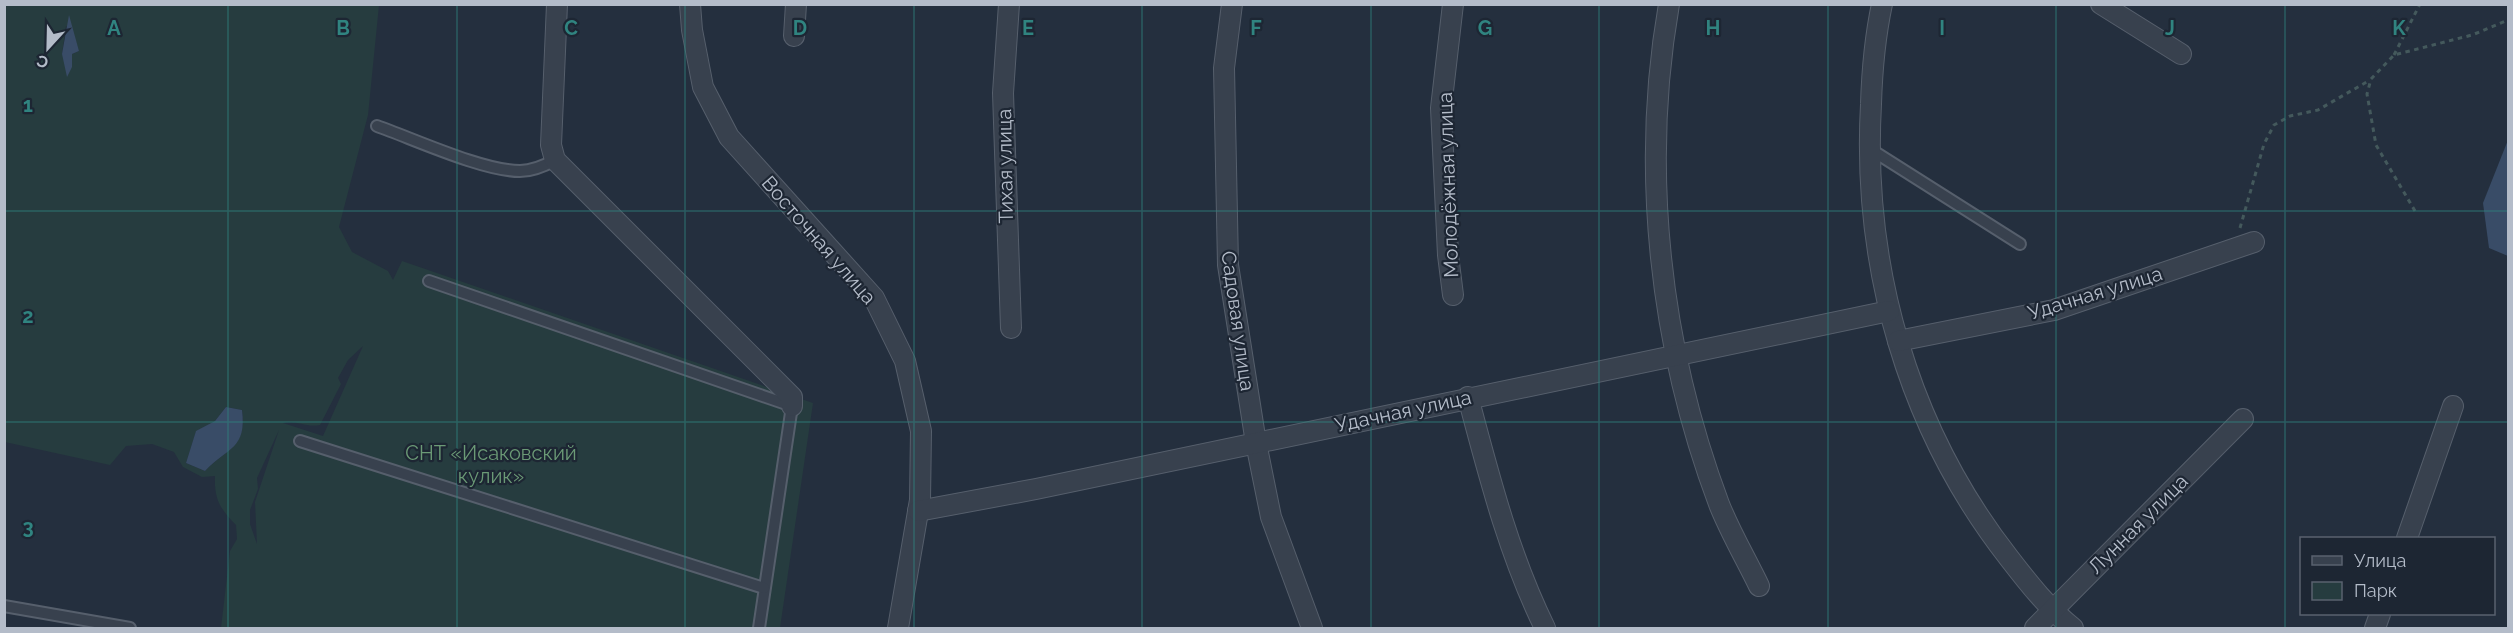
<svg xmlns="http://www.w3.org/2000/svg" width="2513" height="633" viewBox="0 0 2513 633" font-family="Raleway,sans-serif">
<style>
.green{fill:#263c3f;fill-rule:evenodd}
.water{fill:#394c67}
.lines{fill:none;stroke-linecap:round;stroke-linejoin:round}
.lane-casing{stroke:#565f6c;stroke-width:14}
.street-casing{stroke:#565f6c;stroke-width:22}
.path{stroke:#44595c;stroke-width:3;stroke-dasharray:4.5 4.5;stroke-linecap:butt}
.lane{stroke:#38414e;stroke-width:10}
.street{stroke:#38414e;stroke-width:20}
.grid{fill:none;stroke:#308480;stroke-width:1.5;stroke-opacity:0.55}
.labels{text-anchor:middle;stroke-width:4.5;stroke-linejoin:round;paint-order:stroke}
.street-label{font-size:20px;fill:#b4bcc9;stroke:#1d2633}
.park-label{font-size:20px;fill:#6b9a76;stroke:#1d2633}
.grid-label{font-size:20px;text-anchor:middle;font-weight:bold;fill:#308480;stroke:#1d2633;stroke-width:4.5;stroke-linejoin:round;paint-order:stroke}
</style>
<rect width="100%" height="100%" fill="#242f3e"/>
<path class="green" d="M4,5H379L368,115L339,227L352,252L388,271L393,280L402,261L813,403L780,628H221L230,551L237,539L236,525C220,509 214,499 215,476L202,477L183,467L174,452L152,444L126,446L110,465L5,442ZM66,26L74,36L79,51L72,54V67L62,54ZM363,346L323,436L283,423C295,419 305,428 320,425L341,384L338,378L348,360ZM226,407L242,410C247,447 227,448 205,471L186,463L196,432L215,421ZM279,430L255,502L257,544L250,524V510L258,489L257,478Z"/>
<g class="water">
<polygon points="69,15 79,51 72,54 72,67 67,77 62,54"/>
<polygon points="2508,140 2508,256 2489,248 2483,203"/>
<path d="M226,407L242,410C247,449 228,447 205,471L186,463L196,431L215,421Z"/>
</g>
<g class="lines">
<defs>
<g id="lane">
<path d="M377,126C414,139 483,171 520,171C533,171 544,166 555,160"/>
<polyline points="1870,149 2020,244"/>
<polyline points="429,281 792,406 759,628"/>
<polyline points="300,441 764,588"/>
<polyline points="4,606 130,628"/>
</g>
<g id="street">
<polyline points="557,4 551,145 555,160 792,397 792,406"/>
<polyline points="690,4 692,30 703,87 729,137 874,298 905,361 921,431 920,500 898,628"/>
<polyline points="1009,4 1003,93 1011,328"/>
<polyline points="1232,4 1224,68 1228,265 1256,443 1271,517 1312,628"/>
<polyline points="1453,4 1441,108 1448,255 1453,295"/>
<path d="M1669,4C1640,170 1660,347 1719,504C1730,532 1746,559 1759,586"/>
<path d="M1882,4C1875,37 1872,71 1871,104C1862,267 1908,429 2009,558C2029,584 2048,608 2073,628"/>
<polyline points="2101,4 2181,54"/>
<polyline points="794,36 796,4"/>
<polyline points="1898,341 2054,310 2254,242"/>
<path d="M1468,397C1489,476 1509,555 1545,628"/>
<polyline points="918,511 1036,489 1889,311"/>
<polyline points="2407,538 2453,406"/>
<polyline points="2035,628 2243,419"/>
<polyline points="2375,628 2380,614"/>
</g>
</defs>
<use href="#lane" class="lane-casing"/>
<use href="#street" class="street-casing"/>
<g class="path">
<polyline points="2394,55 2420,4"/>
<polyline points="2415,211 2376,145 2367,94 2371,79 2394,55 2472,35 2508,20"/>
<polyline points="2240,228 2264,144 2274,125 2290,116 2318,110 2370,80"/>
</g>
<use href="#lane" class="lane"/>
<use href="#street" class="street"/>
</g>
<path class="grid" d="M228,4V628M457,4V628M685,4V628M914,4V628M1142,4V628M1371,4V628M1599,4V628M1828,4V628M2056,4V628M2285,4V628M4,211H2508M4,422H2508"/>
<g class="labels">
<g class="street-label">
<text transform="translate(1005 166) rotate(-91)" y="7">Тихая улица</text>
<text transform="translate(1448 185) rotate(-92)" y="7">Молодёжная улица</text>
<text transform="translate(819 240) rotate(49)" y="7">Восточная улица</text>
<text transform="translate(2095 293) rotate(-17)" y="7">Удачная улица</text>
<text transform="translate(1238 321) rotate(82)" y="7">Садовая улица</text>
<text transform="translate(1403 411) rotate(-12)" y="7">Удачная улица</text>
<text transform="translate(2138 524) rotate(-45)" y="7">Лунная улица</text>
</g>
<g class="park-label">
<text x="491" y="460">СНТ «Исаковский<tspan x="491" dy="23">кулик»</tspan></text>
</g>
</g>
<g class="grid-label">
<text x="114" y="35">A</text>
<text x="343" y="35">B</text>
<text x="571" y="35">C</text>
<text x="800" y="35">D</text>
<text x="1028" y="35">E</text>
<text x="1256" y="35">F</text>
<text x="1485" y="35">G</text>
<text x="1713" y="35">H</text>
<text x="1942" y="35">I</text>
<text x="2170" y="35">J</text>
<text x="2399" y="35">K</text>
<text x="28" y="112">1</text>
<text x="28" y="323">2</text>
<text x="28" y="534">3</text>
</g>
<rect width="2513" height="633" fill="none" stroke="#b4bcc9" stroke-width="12"/>
<rect x="2300" y="537" width="195" height="78" fill="#1d2633" stroke="#59626f" stroke-width="1.5"/>
<rect x="2312" y="556" width="30" height="9" fill="#38414e" stroke="#59626f" stroke-width="1.5"/>
<text x="2354" y="567" font-size="18" fill="#b4bcc9">Улица</text>
<rect x="2312" y="582" width="30" height="18" fill="#263c3f" stroke="#59626f" stroke-width="1.5"/>
<text x="2354" y="597" font-size="18" fill="#b4bcc9">Парк</text>
<g transform="translate(48 48) rotate(202)" stroke="#1d2633" stroke-width="4.5" paint-order="stroke">
<path d="M0-4.5L10 22L0 15L-10 22Z" fill="#b4bcc9"/>
<text y="-9" font-size="16" font-weight="bold" text-anchor="middle" fill="#b4bcc9">С</text>
</g>
</svg>
